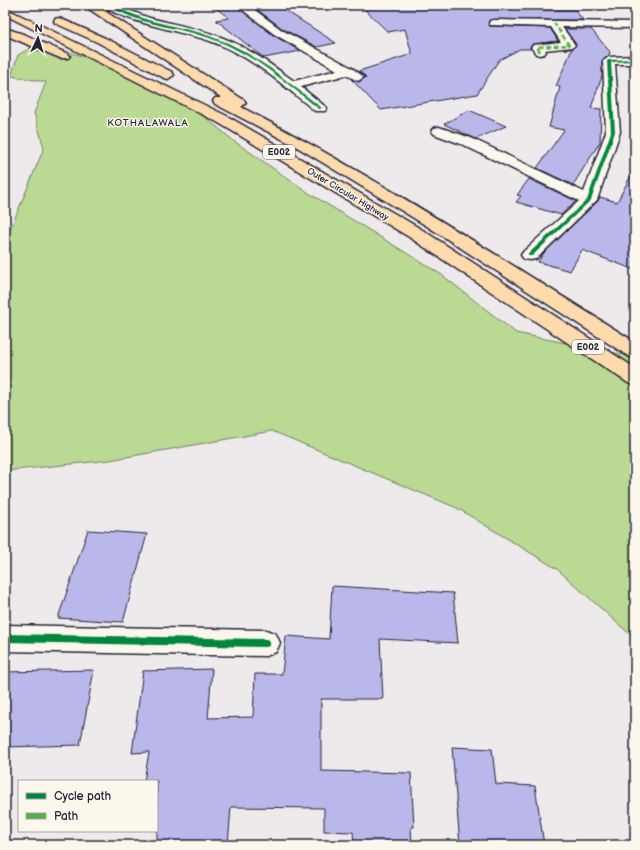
<svg xmlns="http://www.w3.org/2000/svg" width="640" height="850" viewBox="0 0 640 850" font-family="'Balsamiq Sans',sans-serif">
<style>
.green{fill:#bad992;stroke:#6e7e66}
.building{fill:#bab8ea;stroke:#22223b}
.lines{fill:none;stroke-linecap:round;stroke-linejoin:round}
.minor-casing{stroke:#22223b;stroke-width:3}
.motorway-casing{stroke:#22223b;stroke-width:3}
.minor{fill:#fbf7ec;fill-rule:evenodd}
.motorway{fill:#fedbac;fill-rule:evenodd}
.quiet{stroke:#55b146;stroke-width:2.5;stroke-dasharray:5 2.5;stroke-linecap:butt}
.cycleway-casing{stroke:#fbf7ec;stroke-width:2}
.cycleway{fill:#00873e;fill-rule:evenodd}
.labels{text-anchor:middle;stroke-width:3;stroke-linejoin:round;paint-order:stroke}
.shield{fill:#fbf7ec;stroke:#636270;stroke-width:1}
.shield-label{font-size:9px;font-weight:bold;fill:#22223b}
.far-street-label{font-size:9px;fill:#22223b;stroke:#fbf7ec}
.far-quarter-label{font-size:10px;letter-spacing:1px;fill:#22223b;stroke:#fbf7ec}
</style>
<rect width="100%" height="100%" fill="#eeeaec"/>
<filter id="ink" filterUnits="userSpaceOnUse"><feTurbulence type="fractalNoise" baseFrequency=".025" numOctaves="2"/><feDisplacementMap in="SourceGraphic" scale="8" xChannelSelector="R" yChannelSelector="G"/><feConvolveMatrix kernelMatrix="1 2 1 2 8 2 1 2 1" color-interpolation-filters="sRGB"/></filter>
<g filter="url(#ink)">
<polygon class="green" points="39,43 95,60 183,99 234,141 304,190 442,275 516,333 635,357 635,639 557,569 457,508 272,431 110,460 5,471 5,242 44,148 34,113 46,82 11,76 18,55"/>
<g class="building">
<polygon points="212,5 235,5 273,35 300,51 264,58 216,20 229,18"/>
<polygon points="251,5 277,5 336,43 317,47 283,29"/>
<polygon points="360,5 539,5 541,10 575,10 583,20 490,20 488,24 490,26 550,28 558,41 533,44 530,47 531,49 520,49 499,60 477,94 381,110 351,79 359,82 366,77 359,71 412,54 405,29 388,32"/>
<polygon points="565,29 591,29 610,52 609,55 602,61 602,76 591,108 601,109 600,142 573,185 537,168 564,130 549,127 560,87 556,86 572,49 564,49 573,48 576,45"/>
<polygon points="469,110 506,126 476,139 444,124"/>
<polygon points="635,168 635,270 582,250 570,271 538,262 543,254 598,201 600,197 617,202"/>
<polygon points="529,179 576,201 561,215 516,202 521,196 517,195"/>
<polygon points="88,530 147,534 123,622 58,618"/>
<polygon points="332,586 453,593 458,643 380,639 383,699 321,699 321,771 411,773 414,827 411,827 412,845 354,845 353,832 324,831 324,808 231,807 228,845 157,845 157,781 144,781 149,752 132,753 143,671 212,669 208,718 253,717 255,674 282,674 286,636 329,639"/>
<polygon points="94,670 80,745 5,747 5,672"/>
<polygon points="452,747 492,749 496,784 535,786 544,845 460,845"/>
</g>
<g class="lines">
<defs>
<g id="minor">
<path d="M104,5C121,5 134,13 150,18C173,24 196,28 218,36C246,46 270,64 294,81L337,70L274,34L236,5H248L282,30L352,68L364,77L358,81L346,75L301,87L327,108L325,111H315C283,85 250,55 210,41C188,33 116,20 104,5Z"/>
<polygon points="494,20 635,22 635,28 562,27 575,45 573,47 545,50 546,52 544,54 540,55 536,54 531,47 533,45 561,42 551,27 490,25 489,23 490,21"/>
<polygon points="635,56 635,64 615,64 620,132 597,200 536,259 530,260 524,259 521,255 524,251 579,201 461,144 434,134 432,131 434,128 439,127 471,138 584,192 606,132 603,61 609,57"/>
<polygon points="5,625 266,630 276,634 280,643 276,652 266,656 5,651"/>
</g>
<g id="motorway">
<path d="M83,5H95L244,100L246,103L241,107C377,177 505,261 635,342V358L628,356L430,228L297,147L215,104L213,101L215,98H222Z"/>
<polygon points="5,8 227,116 421,229 635,368 635,385 628,383 409,237 217,122 5,15"/>
<polygon points="59,18 105,38 172,72 174,75 168,79 164,78 97,42 55,23 54,21 55,19"/>
<polygon points="5,28 26,35 68,54 70,56 68,58 60,58 5,35"/>
</g>
</defs>
<use href="#minor" class="minor-casing"/>
<use href="#motorway" class="motorway-casing"/>
<use href="#minor" class="minor"/>
<use href="#motorway" class="motorway"/>
<polyline class="quiet" points="540,52 537,47 569,45 554,23"/>
<defs>
<g id="cycleway">
<path d="M108,5H111L122,10L148,20L201,33L228,43L242,50L270,68L322,108L319,109C286,83 252,53 212,39C179,27 137,25 108,5Z"/>
<polygon points="635,59 635,61 611,62 615,132 591,200 532,256 528,256 528,254 587,200 611,132 607,61 609,60"/>
<polygon points="5,634 266,639 269,640 270,643 269,646 266,647 5,642"/>
</g>
</defs>
<use href="#cycleway" class="cycleway-casing"/>
<use href="#cycleway" class="cycleway"/>
</g>
</g>
<g class="labels">
<g class="shield">
<rect x="263" y="145" width="32" height="14" rx="3"/>
<rect x="572" y="340" width="32" height="14" rx="3"/>
</g>
<g class="shield-label">
<text x="279" y="155">E002</text>
<text x="588" y="350">E002</text>
</g>
<g class="far-street-label">
<text transform="translate(348 194) rotate(31)" y="3">Outer Circular Highway</text>
</g>
<g class="far-quarter-label">
<text x="148" y="126">KOTHALAWALA</text>
</g>
</g>
<rect width="640" height="850" fill="none" stroke="#fbf7ec" stroke-width="20"/>
<rect x="10" y="10" width="620" height="830" fill="none" stroke="#22223b" stroke-width="1.5" filter="url(#ink)"/>
<rect x="18" y="780" width="140" height="52" fill="#fbf7ec" stroke="#a4a2a5"/>
<rect x="26" y="793" width="20" height="6" fill="#00873e" stroke="#a4a2a5"/>
<text x="54" y="800" font-size="12" fill="#22223b">Cycle path</text>
<rect x="26" y="813" width="20" height="6" fill="#55b146" stroke="#a4a2a5"/>
<text x="54" y="820" font-size="12" fill="#22223b">Path</text>
<g transform="translate(38 38) rotate(4)" stroke="#fbf7ec" stroke-width="3" paint-order="stroke">
<path d="M0-3L7 15L0 10L-7 15Z" fill="#22223b"/>
<text y="-6" font-size="11" font-weight="bold" text-anchor="middle" fill="#22223b">N</text>
</g>
</svg>
